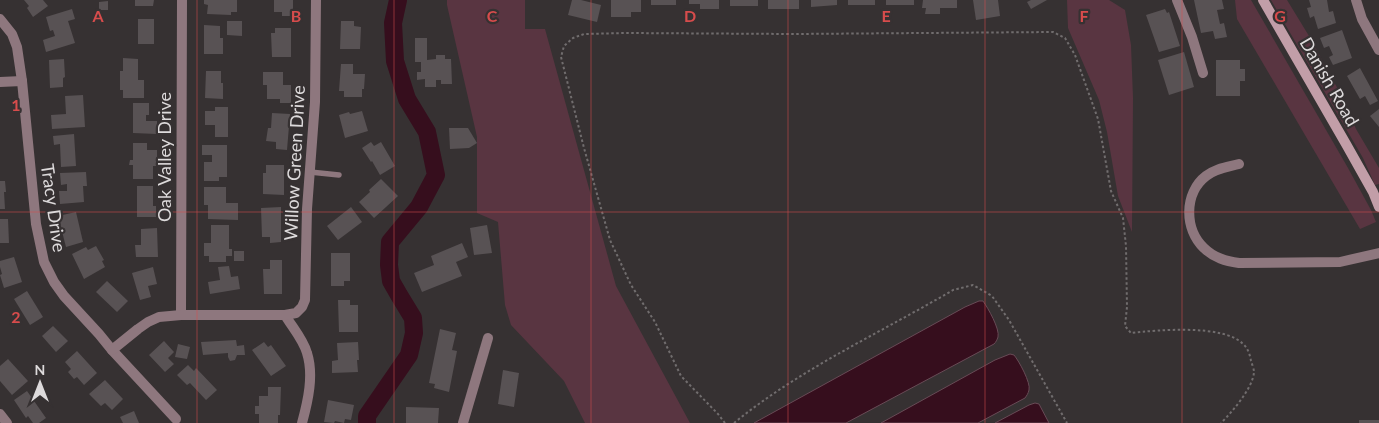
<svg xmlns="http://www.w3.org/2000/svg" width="1379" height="423" viewBox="0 0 1379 423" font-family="Lato,sans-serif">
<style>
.green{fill:#593541}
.water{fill:#360e1d;stroke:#684b56}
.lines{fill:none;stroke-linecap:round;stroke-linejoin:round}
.river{stroke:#360e1d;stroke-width:18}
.building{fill:#585254}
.path{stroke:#716d6e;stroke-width:2;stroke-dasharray:2.5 2.5;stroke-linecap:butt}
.lane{stroke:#8e777e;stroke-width:5.5}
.street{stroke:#8e777e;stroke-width:10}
.secondary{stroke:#c29ea8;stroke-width:10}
.grid{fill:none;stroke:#d74c4c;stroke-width:1;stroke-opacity:0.55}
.labels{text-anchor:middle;stroke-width:4.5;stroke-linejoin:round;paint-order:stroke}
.street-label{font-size:18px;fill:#dddadb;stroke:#363132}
.grid-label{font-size:16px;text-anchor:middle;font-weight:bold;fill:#d74c4c;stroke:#363132;stroke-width:4.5;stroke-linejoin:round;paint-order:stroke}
</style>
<rect width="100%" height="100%" fill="#363132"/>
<g class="green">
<polygon points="447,0 525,0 525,29 545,29 616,286 690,423 585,423 564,381 511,325 505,305 498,222 477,213 477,137 447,5"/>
<polygon points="1067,0 1109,0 1125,10 1131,45 1133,98 1132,232 1118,196 1107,132 1099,100 1068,28"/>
<polygon points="1235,0 1251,0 1348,168 1371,210 1376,222 1360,229 1237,19"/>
<polygon points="1271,0 1287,0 1309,36 1340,93 1356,129 1379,168 1379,184 1375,185 1363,158"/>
</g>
<g class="water">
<path d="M979,301H983C988,308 1000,329 998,337C997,340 996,342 994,344L846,423H754L965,307Z"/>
<path d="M1010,354L1014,355C1019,361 1031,383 1029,390C1028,394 1027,395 1025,398L978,423H881L995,360Z"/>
<polygon points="1035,403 1039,404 1049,423 995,423 1029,405"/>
</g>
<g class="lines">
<polyline class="river" points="367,423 367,416 409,355 414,333 413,318 399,295 391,281 389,265 390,242 419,207 436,175 427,132 407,99 395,61 393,23 398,0"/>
</g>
<g class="building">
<polygon points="24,0 43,0 48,6 33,17 27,8 29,6"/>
<polygon points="135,0 154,0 153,6 135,6"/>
<polygon points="204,0 237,0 237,12 231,12 231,15 207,14 208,5 204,4"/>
<polygon points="274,0 293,0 293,16 282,16 282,12 274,12"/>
<polygon points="572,0 581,0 601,5 597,22 568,15"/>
<polygon points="611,0 641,0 641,12 631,12 631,17 611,17"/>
<rect x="651" y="0" width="25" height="5"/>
<polygon points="689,0 719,0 719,9 700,9 700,4 689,4"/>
<rect x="730" y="0" width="28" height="6"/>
<rect x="768" y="0" width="31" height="9"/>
<polygon points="811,0 837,0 837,5 811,7"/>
<rect x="848" y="0" width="27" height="5"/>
<rect x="886" y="0" width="28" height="5"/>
<polygon points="923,0 957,0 957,8 940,8 940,14 925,14 926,8 922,8"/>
<polygon points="973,0 998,0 1000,16 976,20"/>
<polygon points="1031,0 1047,0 1031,9 1027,2"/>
<polygon points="1194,0 1222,0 1224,9 1217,10 1220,24 1224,23 1227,37 1215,39 1213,31 1201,33"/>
<polygon points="1309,0 1327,0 1329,12 1333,11 1336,23 1318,29 1314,16 1310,18 1307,8 1311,7"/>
<polygon points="108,1 108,10 99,10 99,2"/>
<polygon points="72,9 75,19 68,21 75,43 46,52 43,40 55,36 53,30 50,31 46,17"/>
<polygon points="1165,9 1167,13 1169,12 1180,46 1159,52 1146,15"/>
<rect x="138" y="19" width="16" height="25"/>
<polygon points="227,21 242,21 242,36 227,35"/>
<polygon points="341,21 354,21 354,26 361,27 360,49 340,49"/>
<polygon points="204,25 220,26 220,38 223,38 223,54 204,54"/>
<polygon points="275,28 291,28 291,57 272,57 271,33 275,33"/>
<polygon points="1342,30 1352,58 1333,65 1329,57 1333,55 1329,46 1324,48 1320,38"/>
<polygon points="415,38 427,38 427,60 436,59 436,55 445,55 445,59 451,59 452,84 441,84 441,80 436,80 436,87 425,87 425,79 417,80 417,72 421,72 421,62 415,62"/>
<polygon points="1184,52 1194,87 1169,95 1158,60"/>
<polygon points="123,58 138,59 138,80 144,80 144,98 123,98 123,90 120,90 120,71 123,71"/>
<polygon points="64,59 65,77 63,78 63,87 50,88 49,60"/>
<polygon points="1216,60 1240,60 1240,69 1245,69 1245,81 1240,81 1240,96 1216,96"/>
<polygon points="341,64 353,64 353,74 365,74 364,89 362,89 362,97 344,97 344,91 339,91"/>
<polygon points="1360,68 1378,101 1370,105 1365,96 1360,99 1347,76"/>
<polygon points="206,71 221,71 221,83 223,83 223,99 205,98"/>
<polygon points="263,72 283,72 283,85 291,85 291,103 280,103 280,99 267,99 267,85 263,85"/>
<polygon points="83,95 85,127 52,129 51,115 66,114 65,96"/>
<polygon points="133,103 149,103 149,115 146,115 146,121 157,121 157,134 133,133"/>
<polygon points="215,107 228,107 228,137 215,137 215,125 205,125 205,111 215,111"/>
<polygon points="1379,109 1379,127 1370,116"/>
<polygon points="362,111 368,131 345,138 339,115 349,112 350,114"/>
<polygon points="272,113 290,114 287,150 276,149 276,142 266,141 268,128 271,128"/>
<polygon points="449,128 468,128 477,143 469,148 450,149"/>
<polygon points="74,134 76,166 61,167 60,144 54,145 53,136"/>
<polygon points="371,142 374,146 381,142 395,166 380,175 372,161 371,162 362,148"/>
<polygon points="133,143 147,143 147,150 157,150 157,166 153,166 153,179 133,179 133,165 129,165 130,160 133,160"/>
<polygon points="202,145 227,145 227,177 219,177 219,181 204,181 204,162 212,162 212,155 202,155"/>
<polygon points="266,165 284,165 284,195 263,194 263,173 266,173"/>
<polygon points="86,172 87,186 83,186 84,202 60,204 59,191 67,191 67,184 61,185 60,173"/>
<polygon points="381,179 398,196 374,218 359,202 370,192 369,190"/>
<polygon points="0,181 5,181 6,192 4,192 5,209 0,209"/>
<polygon points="137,186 153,186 153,206 156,206 156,217 137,217"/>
<polygon points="204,187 226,187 226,203 238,203 238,220 208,219 208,205 204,205"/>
<polygon points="281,207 281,242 270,243 270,237 262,237 261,208"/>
<polygon points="351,207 362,222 338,240 327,226"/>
<polygon points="76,212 83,242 66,247 58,216"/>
<polygon points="0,219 8,219 9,243 0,243"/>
<polygon points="211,225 229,225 229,249 232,249 232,256 226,256 226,262 209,262 209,256 204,256 204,243 211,243"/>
<polygon points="487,225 492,253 474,255 470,228"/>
<polygon points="157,228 158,257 136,257 135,245 141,245 141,229"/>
<polygon points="462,243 468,257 456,262 462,276 422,292 414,273 434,265 431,256"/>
<polygon points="96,246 104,260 102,261 105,267 84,279 72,254 86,247 88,250"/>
<rect x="234" y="251" width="10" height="10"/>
<polygon points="331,253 350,253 350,281 344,281 344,286 331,286"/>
<polygon points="14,257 22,282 4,288 0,275 2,274 0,267 0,261"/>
<polygon points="270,260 282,260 282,294 264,294 263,269 270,269"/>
<polygon points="229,266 231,277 238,276 240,289 210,294 208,282 220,280 218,267"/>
<polygon points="153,267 157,284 148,286 151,297 140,300 132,273"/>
<polygon points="107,281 128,301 117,312 96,292"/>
<polygon points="27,291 43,317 30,325 14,299"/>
<polygon points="338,300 350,300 350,305 358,305 358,332 339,332"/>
<polygon points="53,326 68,341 56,352 42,336"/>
<polygon points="440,329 456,333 452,350 457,351 449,392 434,388 435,384 429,383"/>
<polygon points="236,340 237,346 244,345 245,355 237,355 235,360 230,361 228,357 228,353 203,355 201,342"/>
<polygon points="164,341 174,352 168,358 174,364 165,372 149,355"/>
<polygon points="264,342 268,347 271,345 286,366 271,376 252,350"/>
<polygon points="358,342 359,360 357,360 358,372 332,373 332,361 338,360 337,343"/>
<polygon points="178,344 190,347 187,359 175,357"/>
<polygon points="77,351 97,373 84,385 77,377 74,379 68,372 71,369 65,362"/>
<polygon points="8,359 28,381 12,395 0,381 0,366"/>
<polygon points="188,365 194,371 196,368 217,390 206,400 190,383 187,385 177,375"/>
<polygon points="503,370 519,373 514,407 498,404"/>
<polygon points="105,380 123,399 112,410 105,403 101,406 89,394"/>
<polygon points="268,387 281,387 280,415 278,415 278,423 259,423 259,414 255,414 255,406 259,406 259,396 268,396"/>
<polygon points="27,391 46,418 39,423 33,423 28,416 26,418 14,400"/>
<polygon points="328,400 354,405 351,420 345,419 344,423 335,421 334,423 324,422"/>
<polygon points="406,407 439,408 438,423 406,423"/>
<polygon points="134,411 139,423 123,423 120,417"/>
<rect x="1359" y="420" width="20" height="3"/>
</g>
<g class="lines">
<g class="path">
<path d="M725,423L718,414L681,376L655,322L631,285L610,240L584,148L561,57L564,46L573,38L584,34L624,33L795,34L1053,32L1065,38L1075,55L1098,119L1111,191L1123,218L1126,246L1127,307L1125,326L1131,333C1157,330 1224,324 1243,344C1248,348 1250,355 1251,361C1252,364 1254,369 1254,372C1253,388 1232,412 1221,423"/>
<path d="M734,423C800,369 880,333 953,290L973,285L992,296L1009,320L1067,423"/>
</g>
<polyline class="lane" points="310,172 339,175"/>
<g class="street">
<polyline points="1177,0 1192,37 1203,73"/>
<polyline points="1356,0 1362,19 1379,50"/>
<polyline points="0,19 12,34 17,47 22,81 36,224 44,262 54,282 64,296 99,334 112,350 176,419"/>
<polyline points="0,82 22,81"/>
<path d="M1239,164C1228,167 1216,168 1206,176C1184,193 1184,229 1204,248C1214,258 1226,261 1239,263L1340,262L1379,253"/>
<polyline points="181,315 182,0"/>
<path d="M285,315C292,327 303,339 307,353C314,375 308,401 302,423"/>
<polyline points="112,350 138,329 148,322 159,317 181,315 285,315 296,313 302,307 305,300 307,209 315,102 316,0"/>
<polyline points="0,414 7,423"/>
<polyline points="463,423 488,338"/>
</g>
<polyline class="secondary" points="1263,0 1346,144 1373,192 1379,207"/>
</g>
<path class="grid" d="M197,0V423M394,0V423M591,0V423M788,0V423M985,0V423M1182,0V423M0,212H1379"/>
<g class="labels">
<g class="street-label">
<text transform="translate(1329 82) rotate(60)" y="6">Danish Road</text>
<text transform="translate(165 157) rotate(-90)" y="6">Oak Valley Drive</text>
<text transform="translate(295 163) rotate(-87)" y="6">Willow Green Drive</text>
<text transform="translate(53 208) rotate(82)" y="6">Tracy Drive</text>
</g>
</g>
<g class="grid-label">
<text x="98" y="22">A</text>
<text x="296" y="22">B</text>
<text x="492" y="22">C</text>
<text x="690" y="22">D</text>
<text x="886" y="22">E</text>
<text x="1084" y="22">F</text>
<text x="1280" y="22">G</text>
<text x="16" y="111">1</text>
<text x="16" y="323">2</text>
</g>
<g transform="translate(40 383)" stroke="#363132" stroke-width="4" paint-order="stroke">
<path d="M0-4L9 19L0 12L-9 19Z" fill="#dddadb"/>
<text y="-8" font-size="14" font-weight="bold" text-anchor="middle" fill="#dddadb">N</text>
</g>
</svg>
